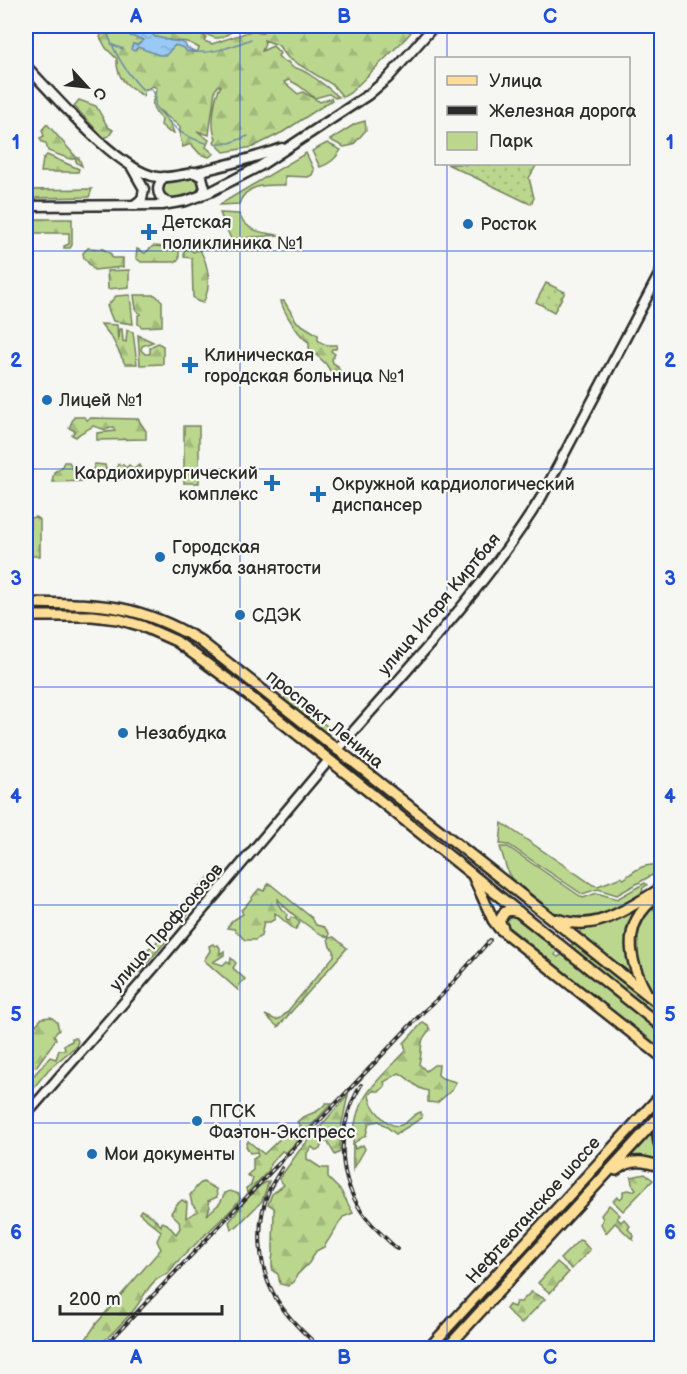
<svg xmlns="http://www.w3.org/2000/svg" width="687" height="1374" viewBox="0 0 687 1374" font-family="'Balsamiq Sans',sans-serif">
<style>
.green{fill:#bbd78e;stroke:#73815c;stroke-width:1.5}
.forest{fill:url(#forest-firs);stroke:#73815c;stroke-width:1.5;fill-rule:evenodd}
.park{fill:url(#park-dots);stroke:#73815c;stroke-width:1.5}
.water{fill:url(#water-ripples);stroke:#6d8aa4;stroke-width:1.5}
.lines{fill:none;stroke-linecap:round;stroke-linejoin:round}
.stream{stroke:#6d8aa4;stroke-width:1.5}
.secondary-casing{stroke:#2b2b2b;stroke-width:13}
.primary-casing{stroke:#2b2b2b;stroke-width:14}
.secondary{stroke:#f6f6f2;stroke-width:8}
.primary{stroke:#fede96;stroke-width:9}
.rail-casing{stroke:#2b2b2b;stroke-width:4}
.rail{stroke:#f6f6f2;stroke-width:1.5;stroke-dasharray:4.5;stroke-linecap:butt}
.grid{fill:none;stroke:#1d4ed8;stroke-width:1.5;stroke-opacity:0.55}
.poi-dot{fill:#1f6fb2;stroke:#f6f6f2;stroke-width:2}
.labels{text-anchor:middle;stroke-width:4.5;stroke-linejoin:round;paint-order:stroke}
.poi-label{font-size:18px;fill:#2b2b2b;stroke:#f6f6f2;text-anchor:start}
.street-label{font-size:18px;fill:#2b2b2b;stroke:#f6f6f2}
.neatline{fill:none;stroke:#1d4ed8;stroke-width:2}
.grid-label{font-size:20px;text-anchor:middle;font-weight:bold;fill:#1d4ed8}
</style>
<defs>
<pattern id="forest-firs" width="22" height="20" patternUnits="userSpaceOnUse" patternTransform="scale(1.5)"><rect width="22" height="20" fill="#bbd78e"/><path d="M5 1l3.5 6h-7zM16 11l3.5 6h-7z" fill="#a1b97b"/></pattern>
<pattern id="park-dots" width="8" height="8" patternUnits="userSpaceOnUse" patternTransform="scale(1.5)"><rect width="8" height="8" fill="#bbd78e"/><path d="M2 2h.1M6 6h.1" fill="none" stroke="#a1b97b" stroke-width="1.8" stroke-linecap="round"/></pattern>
<pattern id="water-ripples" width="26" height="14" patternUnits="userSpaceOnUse" patternTransform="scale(1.5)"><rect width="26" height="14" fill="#99c9f4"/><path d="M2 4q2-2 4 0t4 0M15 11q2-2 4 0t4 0" fill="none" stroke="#84add1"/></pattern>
</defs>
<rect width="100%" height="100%" fill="#f6f6f2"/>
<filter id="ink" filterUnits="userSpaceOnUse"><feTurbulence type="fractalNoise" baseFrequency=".0167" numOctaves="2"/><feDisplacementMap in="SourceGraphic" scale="12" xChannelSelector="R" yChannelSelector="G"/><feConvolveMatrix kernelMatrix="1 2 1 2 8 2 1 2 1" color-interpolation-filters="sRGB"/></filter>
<g filter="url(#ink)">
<g class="green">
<path d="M306,153L314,170L312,175L308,177L285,176V185C267,185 246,183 239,204L219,205Z"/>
<polygon points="190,176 198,178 201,187 200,190 173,199 165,196 162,188 164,183"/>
<path d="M220,213L239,214C247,232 262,233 279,235L231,239Z"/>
<polygon points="282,687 329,728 327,734 284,699 287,694 282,690 279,693"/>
<path d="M502,823L593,885L598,886L621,877L624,879C637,868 644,864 661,865V870L617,895L598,889L582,894L509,845L500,844Z"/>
<path d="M500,847H508L583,898L597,893L617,899L645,883L647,885L643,888C640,896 648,907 656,911L661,909V1050L504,923V916L510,914L557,950L555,955L558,957C569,952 582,932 584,920L580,916L575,921L554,912L512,879L508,873Z"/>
<polygon points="661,1103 661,1107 655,1115 561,1216 559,1214"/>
<polygon points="653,1132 661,1155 661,1164 629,1159"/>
</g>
<g class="forest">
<path d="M109,26H124L125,31L128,29V26H252L244,29L238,28C231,31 223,39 216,38C209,37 205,32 197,32L206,37L204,41L212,44L254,30L259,33H263L258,26H416L406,38L350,93L343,97L333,85L288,58L278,45L264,40L265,44L262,51L273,46L280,53L278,56L283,61L288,62L292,67C304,68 329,88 339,97L335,98L329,94L315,98L298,85L289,80L284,82L298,94L303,92L320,102L331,98L332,100L283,132L253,147L224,152L214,142L216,138C210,129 214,95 221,86L219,85L215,90L209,135L197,131L209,140L206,147L214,154L209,157L200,154L191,144L183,147L180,137V127L158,109L170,123L174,133L169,132L161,125L162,119C150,108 151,103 157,88L153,86L145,90L143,96C128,86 116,79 117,59L106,48L100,37L103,31L110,34ZM133,27C142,32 159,39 168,40C184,43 183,38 199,48L197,52H191L178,45L153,52L138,47L136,50L133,44L137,45L144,41L129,32Z"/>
<polygon points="79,100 96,106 108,127 113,130 109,136 104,138 74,106"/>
<polygon points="365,121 366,130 353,145 344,147 330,140 355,124"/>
<polygon points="47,124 77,158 79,158 82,166 77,163 75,159 70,159 48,151 46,143 42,142 40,138 44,136 42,130"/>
<path d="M327,143L341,150C336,159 330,164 320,167L312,151Z"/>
<polygon points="47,155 79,169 78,172 41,172 43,159"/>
<polygon points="92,189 89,197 30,198 26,196 26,190"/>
<polygon points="26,219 72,219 72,245 70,248 64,248 64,246 69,244 69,233 26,233"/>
<polygon points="153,246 179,248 179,259 175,262 141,262 136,258 137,249 145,253"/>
<polygon points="88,248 103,249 111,254 112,258 123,258 123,267 94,270 84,258 83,253"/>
<path d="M190,249L193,252L200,250C209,266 212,286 203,303L197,301L193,297L192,258L184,257V250Z"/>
<polygon points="129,270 129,287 108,289 107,271"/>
<polygon points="130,295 133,324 113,321 107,306 116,296"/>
<polygon points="134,295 155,295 162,301 162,326 142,327 138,324 138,315 141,314 136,310"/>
<path d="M281,301H284L297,322L318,335V340C324,346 329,345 337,345L336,349H332L331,351L335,354L332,359L333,363L338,366L341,374L339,377L335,373L331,372L326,364L309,348V342C301,339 282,310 281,301Z"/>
<polygon points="101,324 117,325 118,342 119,329 122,329 123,341 126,342 127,330 133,332 137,364 125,364 112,338"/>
<polygon points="138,335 153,342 142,346 141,350 145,354 150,354 150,347 158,343 163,346 163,364 140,365"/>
<path d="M74,417H84L87,420L91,418L138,419L146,431V439L97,440V433L115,431L113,427L106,430L93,426C87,431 81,431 76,437L72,435L75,431L69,428Z"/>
<rect x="184" y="426" width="15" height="57"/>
<polygon points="64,462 69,462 74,471 92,472 95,464 105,465 107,473 116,471 118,464 123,465 126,468 129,465 134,469 139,465 142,471 136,474 130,472 122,479 98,480 94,476 89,481 52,482 54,472 61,468"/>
<polygon points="35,517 40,520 40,556 30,556 30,518"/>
<polygon points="211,875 216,878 201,897 193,898 193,904 189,906 192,907 186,917 180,920 176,918 184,912 181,910 177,913 176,911"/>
<path d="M269,883L312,918L316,925L324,927L329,933V937C318,936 284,908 278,899L277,902L282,910L287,914L286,918L289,921L291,917L295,918L300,923L295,930L275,913V919L270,922H264L261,936L255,940H245L234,929L227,928L232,921L243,914L241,910C249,904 252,896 259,889L264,891Z"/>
<polygon points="162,935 167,935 167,940 140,972 134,970 133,962 137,960 140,954 154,945"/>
<polygon points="334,937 347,948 278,1027 265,1015 276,1020 281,1018 287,1012 334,956 334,950 330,947 328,938"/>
<polygon points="213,944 215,946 218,945 220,948 220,954 224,951 224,955 213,962 223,965 227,961 230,964 231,958 236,963 233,968 245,979 239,985 238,990 204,960 210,951 209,946"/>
<polygon points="51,1017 57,1022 59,1030 54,1035 56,1039 36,1067 31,1066 26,1072 26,1036 42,1018"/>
<path d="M423,1022L428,1025L430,1030C417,1042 424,1048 419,1064L426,1071L434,1065H439L438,1075L442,1078L456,1082L452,1090L437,1103L428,1102V1091C415,1089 410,1078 399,1073L384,1082L385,1086L380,1091H373L369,1095C370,1106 388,1130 401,1125C409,1123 412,1114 421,1112L422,1118L396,1134L379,1121L369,1123L366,1135L354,1143L355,1149L363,1145L365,1149L353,1170C351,1103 361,1097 406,1051L404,1043Z"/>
<polygon points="72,1038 76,1038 78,1041 76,1046 49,1069 26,1097 26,1084 50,1057 56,1059 59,1050 65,1050 64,1045 72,1041"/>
<path d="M348,1095L340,1132V1152L335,1155L327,1141L322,1143L320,1149L315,1150L312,1147L307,1153V1159L321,1168H328V1178L341,1191L353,1213L343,1217L324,1247L316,1251L309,1263L297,1275L294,1282L288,1286L280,1284L278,1274L273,1271C270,1259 274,1258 273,1248C273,1234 274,1222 274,1208L268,1204L272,1194L284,1185L279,1179L299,1151Z"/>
<path d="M326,1103H332L286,1153L282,1151L270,1164L269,1170L247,1193L246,1188L251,1185L253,1178L247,1175L253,1170V1159L258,1156L257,1152L250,1153L246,1146L248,1141L264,1154L290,1129L296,1130L301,1126L297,1122C308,1111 315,1117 326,1103Z"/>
<polygon points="645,1174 653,1180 623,1211 613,1201 617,1197 620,1199 623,1196 623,1191 628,1190 633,1191 636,1189 632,1184 631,1177"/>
<path d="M269,1181L262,1201L236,1227L231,1229L229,1222C240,1209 253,1186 269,1181Z"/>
<path d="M203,1182L216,1189L217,1197L208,1201L210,1207L207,1215L220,1203L225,1193L230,1191L239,1194L240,1199L233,1208L176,1263L168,1274C150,1278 144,1298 133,1311C122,1324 109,1336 97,1348H95V1342L89,1344L86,1339L96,1324L161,1249L157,1241L161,1231L139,1213L141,1210L152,1216L161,1226L162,1222L167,1224L176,1234L180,1228L179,1221L171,1213L176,1205L182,1200L187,1203L186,1218L198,1211L192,1204L190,1195C195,1190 197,1184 203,1182Z"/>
<polygon points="609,1205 620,1215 617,1218 621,1222 624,1219 630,1226 628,1229 634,1236 633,1240 615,1223 606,1233 601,1224 603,1219 601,1215"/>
<polygon points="579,1240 582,1241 590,1250 572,1269 560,1259"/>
<polygon points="557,1262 569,1272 550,1293 538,1283"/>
<polygon points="531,1292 545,1299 521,1324 506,1309 509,1305 514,1307 516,1302 521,1302"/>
</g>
<g class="park">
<polygon points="447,164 537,164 529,178 534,198 531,204 526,202"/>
<polygon points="546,283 565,292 554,312 536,302"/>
</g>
<path class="water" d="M133,26L142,30L147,29L155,37C160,37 163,39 168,40C175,42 178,40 185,44L187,48L197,52L186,51L184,48L175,45L166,55H159L138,47L134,51L131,49L133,44L137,45L144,40L130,36V28Z"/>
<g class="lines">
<g class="stream">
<path d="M105,26C112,49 125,71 142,89H152L156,97L155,105C172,126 178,135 206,143"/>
<polyline points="113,45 123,49"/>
<path d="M195,52C213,54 234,46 251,39"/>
<polyline points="218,143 230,143 248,136"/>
</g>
<defs>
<g id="secondary">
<path d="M26,66C54,95 118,171 157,177C178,180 260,156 282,148"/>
<polyline points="131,166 144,189 142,199 134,205"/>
<polyline points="193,172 202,177 205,188 201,196"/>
<path d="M164,177C154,188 157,199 171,203"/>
<polyline points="26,206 162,205 186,201 210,192 260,166 368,95 388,78 434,26"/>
<path d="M337,750C408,668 485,589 542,496L662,269"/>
<polyline points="26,1115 159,962 329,760"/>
</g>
<g id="primary">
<path d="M26,603C97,604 135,602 199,640L662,1006"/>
<polyline points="26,616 92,616 118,619 142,626 176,641 229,680 317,750 662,1027"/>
<polyline points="474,878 493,920 499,928 662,1057"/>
<path d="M557,919C596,934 629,907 662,888"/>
<polyline points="503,928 499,921 505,912 510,910 519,912"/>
<path d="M646,992C626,956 622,919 661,894"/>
<path d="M662,1120C657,1130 656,1139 662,1150"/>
<path d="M616,1170C631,1158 645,1161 662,1167"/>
<polyline points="429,1348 662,1094"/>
<polyline points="447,1348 662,1113"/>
</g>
</defs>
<use href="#secondary" class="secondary-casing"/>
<use href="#primary" class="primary-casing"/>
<use href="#secondary" class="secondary"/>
<use href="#primary" class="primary"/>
<defs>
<g id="rail">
<path d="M361,1085C337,1125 336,1173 362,1212C371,1226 385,1237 397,1249"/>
<path d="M282,1168C278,1175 274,1181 270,1188C255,1222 257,1268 277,1300C288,1318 304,1333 320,1348"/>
<polyline points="103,1348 423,1012 442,995 490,940"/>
</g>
</defs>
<use href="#rail" class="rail-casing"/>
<use href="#rail" class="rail"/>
</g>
</g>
<path class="grid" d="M240,26V1348M447,26V58M447,164V1348M26,251H662M26,469H662M26,687H662M26,905H662M26,1123H662"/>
<g class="poi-dot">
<circle cx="468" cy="224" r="6"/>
<path d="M146 223h6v6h6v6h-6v6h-6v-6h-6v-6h6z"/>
<path d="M187 356h6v6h6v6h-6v6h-6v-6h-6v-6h6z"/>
<circle cx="47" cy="400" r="6"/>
<path d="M269 474h6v6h6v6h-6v6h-6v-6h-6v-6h6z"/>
<path d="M315 485h6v6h6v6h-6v6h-6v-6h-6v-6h6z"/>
<circle cx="160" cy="557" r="6"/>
<circle cx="240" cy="615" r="6"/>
<circle cx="123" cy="733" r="6"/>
<circle cx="197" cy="1121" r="6"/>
<circle cx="92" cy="1154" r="6"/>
</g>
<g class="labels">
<g class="poi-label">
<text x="162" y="228">Детская<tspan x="162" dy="21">поликлиника №1</tspan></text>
<text x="480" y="230">Росток</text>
<text x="204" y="361">Клиническая<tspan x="204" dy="21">городская больница №1</tspan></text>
<text x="59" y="406">Лицей №1</text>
<text x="258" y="479" text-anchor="end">Кардиохирургический<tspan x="258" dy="21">комплекс</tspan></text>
<text x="332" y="490">Окружной кардиологический<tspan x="332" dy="21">диспансер</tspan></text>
<text x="172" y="553">Городская<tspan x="172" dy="21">служба занятости</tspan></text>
<text x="252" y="621">СДЭК</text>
<text x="135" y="739">Незабудка</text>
<text x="209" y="1117">ПГСК<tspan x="209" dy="21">Фаэтон-Экспресс</tspan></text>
<text x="104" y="1160">Мои документы</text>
</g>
<g class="street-label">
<text transform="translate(439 604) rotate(-50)" y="6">улица Игоря Киртбая</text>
<text transform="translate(325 719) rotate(39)" y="6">проспект Ленина</text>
<text transform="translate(166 927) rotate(-49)" y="6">улица Профсоюзов</text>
<text transform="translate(533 1210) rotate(-48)" y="6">Нефтеюганское шоссе</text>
</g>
</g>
<rect width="687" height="1374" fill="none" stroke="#f6f6f2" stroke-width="66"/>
<rect x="435" y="57" width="195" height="108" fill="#f6f6f2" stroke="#a5a5a2" stroke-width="1.5"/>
<rect x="447" y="76" width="30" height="9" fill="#fede96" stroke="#a5a5a2" stroke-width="1.5"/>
<text x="489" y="87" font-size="18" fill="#2b2b2b">Улица</text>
<rect x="447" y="106" width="30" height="9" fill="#2b2b2b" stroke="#a5a5a2" stroke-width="1.5"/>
<text x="489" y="117" font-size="18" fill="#2b2b2b">Железная дорога</text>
<rect x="447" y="132" width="30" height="18" fill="#bbd78e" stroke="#a5a5a2" stroke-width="1.5"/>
<text x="489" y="147" font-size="18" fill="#2b2b2b">Парк</text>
<g transform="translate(87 87) rotate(117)" stroke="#f6f6f2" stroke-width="4.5" paint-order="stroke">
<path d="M0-4.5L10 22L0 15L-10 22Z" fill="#2b2b2b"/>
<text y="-9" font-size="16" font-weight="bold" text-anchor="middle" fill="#2b2b2b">С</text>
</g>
<path d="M60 1305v9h162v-9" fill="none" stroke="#2b2b2b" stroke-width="3"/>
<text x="69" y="1305" font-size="18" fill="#2b2b2b" stroke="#f6f6f2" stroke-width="4.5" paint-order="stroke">200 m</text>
<rect x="33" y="33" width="621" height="1308" class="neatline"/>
<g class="grid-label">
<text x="136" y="23">A</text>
<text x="344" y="23">B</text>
<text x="550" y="23">C</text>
<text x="16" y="149">1</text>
<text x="670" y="149">1</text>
<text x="16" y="367">2</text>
<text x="670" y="367">2</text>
<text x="16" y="585">3</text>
<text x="670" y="585">3</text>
<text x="16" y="803">4</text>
<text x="670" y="803">4</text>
<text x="16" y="1021">5</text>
<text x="670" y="1021">5</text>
<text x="16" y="1239">6</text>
<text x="670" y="1239">6</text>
<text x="136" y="1364">A</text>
<text x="344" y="1364">B</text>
<text x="550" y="1364">C</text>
</g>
</svg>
